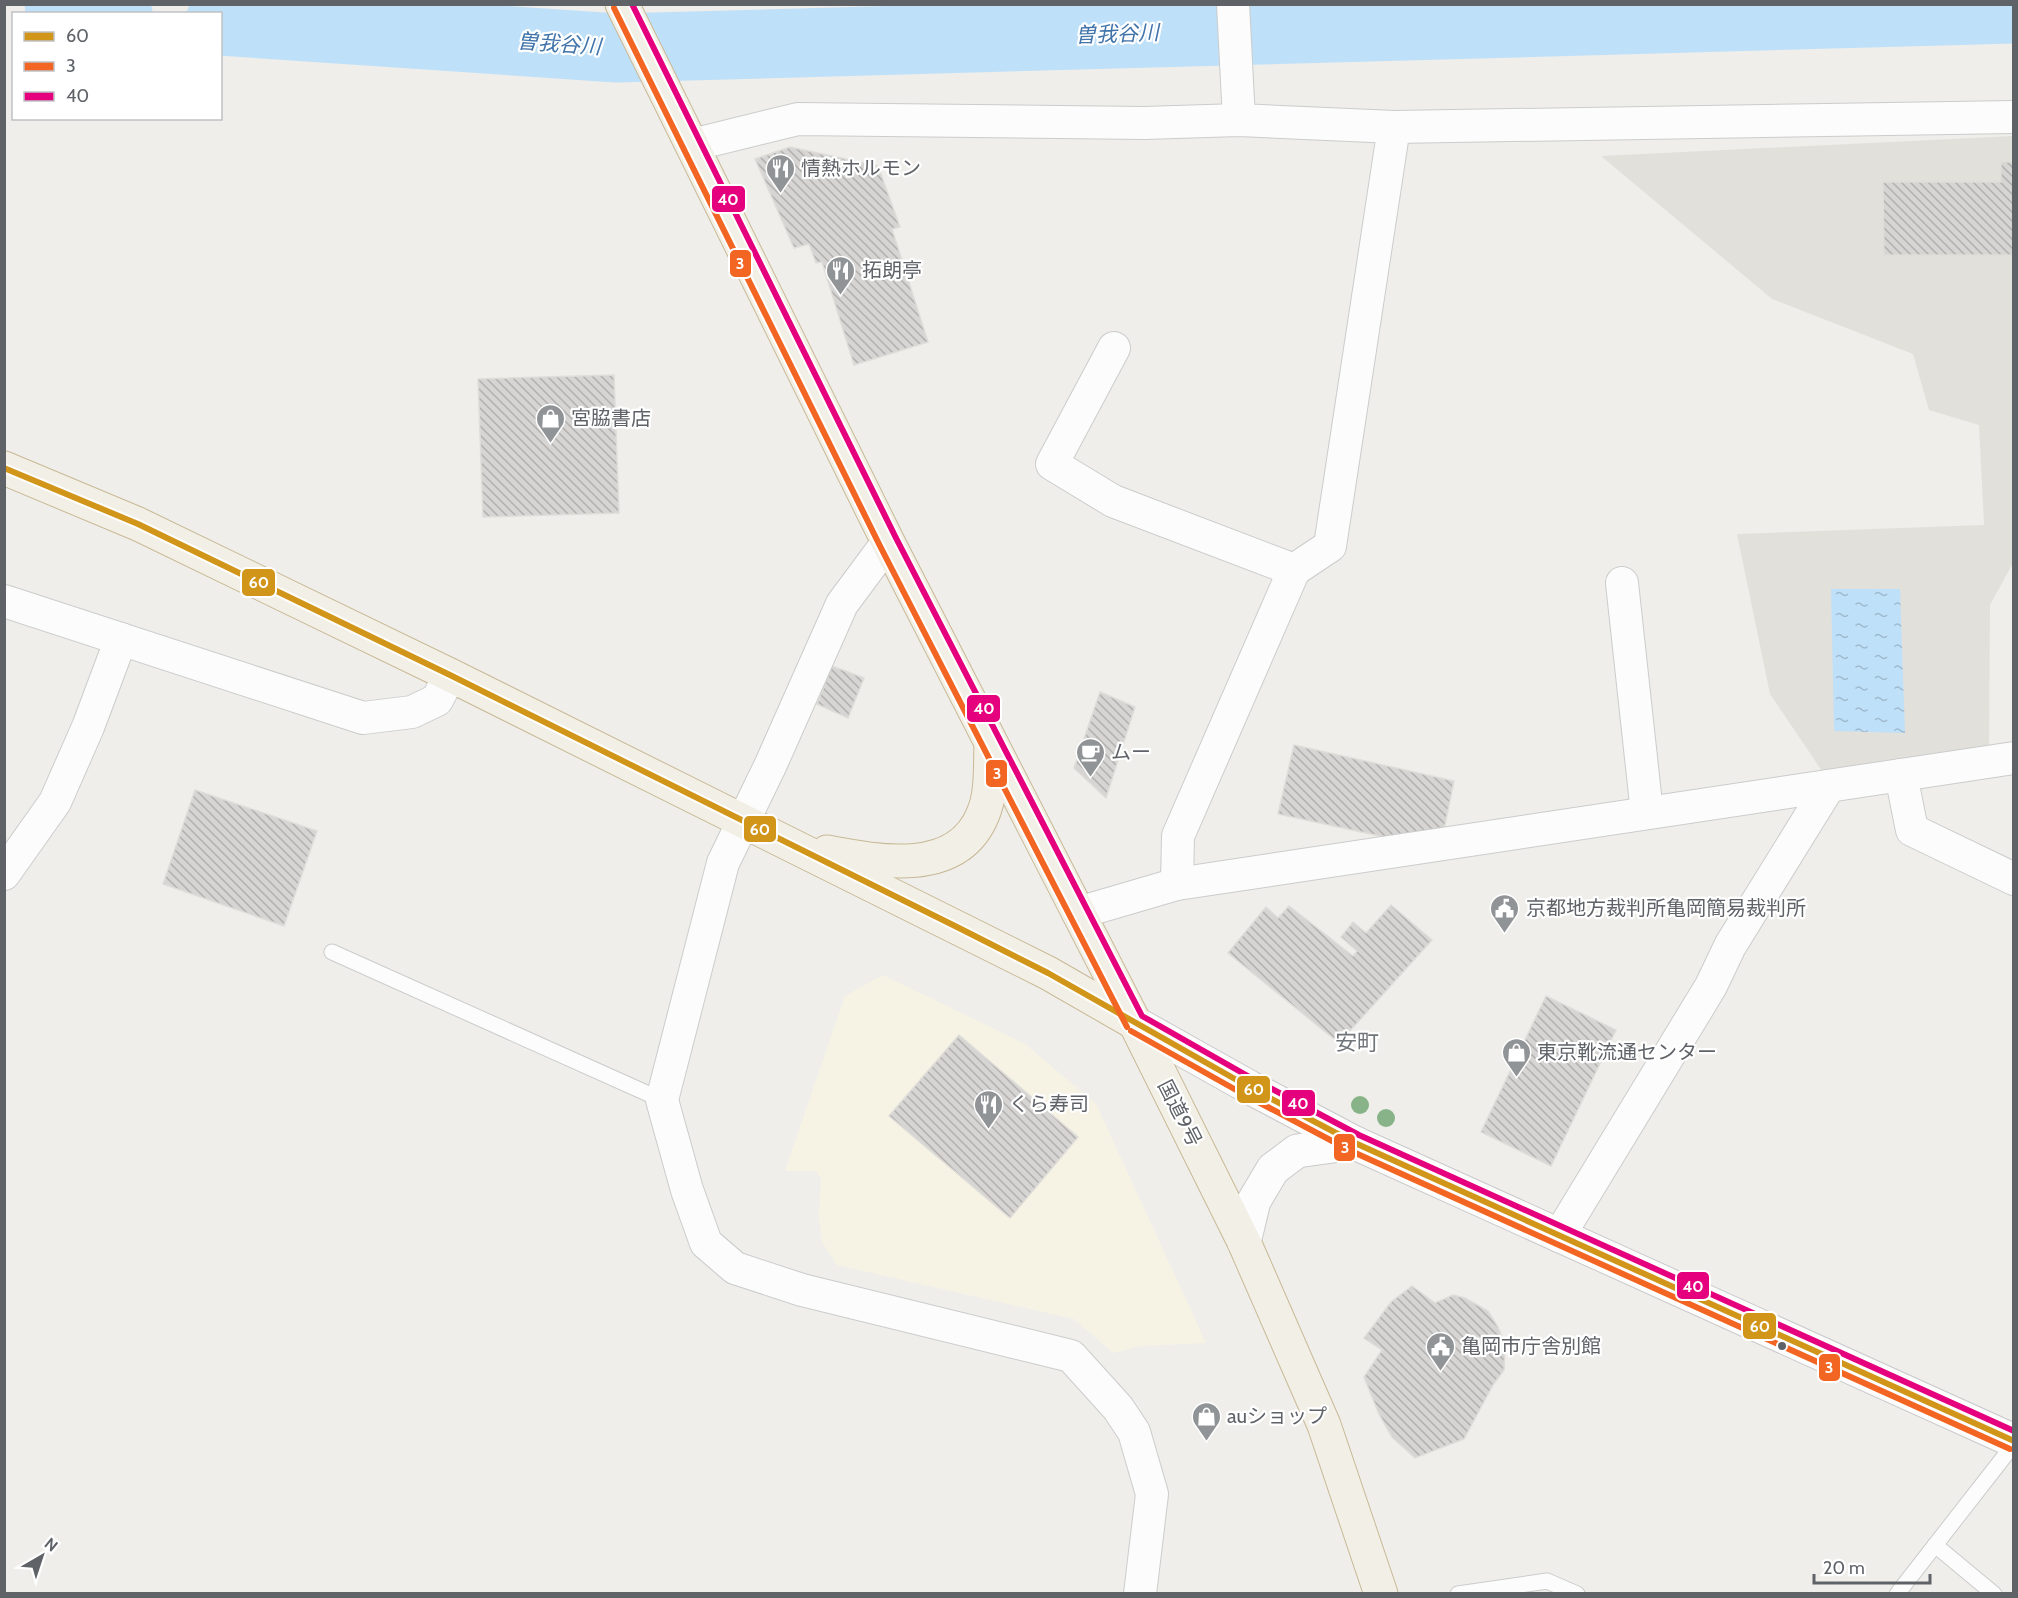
<svg xmlns="http://www.w3.org/2000/svg" width="2018" height="1598" viewBox="0 0 2018 1598" font-family="Cabin,'Noto Sans JP',sans-serif">
<style>
.commercial{fill:#f7f3e4}
.education{fill:#e2e0da}
.water{fill:url(#water-ripples)}
.lines{fill:none;stroke-linecap:round;stroke-linejoin:round}
.river{stroke:#bfe0f9;stroke-width:69}
.building{fill:url(#building-back-hatch);stroke:#deddd9;stroke-width:1.5}
.service-casing{stroke:#cbcccc;stroke-width:17}
.minor-casing{stroke:#cbcccc;stroke-width:34}
.secondary-casing{stroke:#cacacb;stroke-width:35}
.trunk-casing{stroke:#c8b996;stroke-width:35}
.service{stroke:#fdfcfc;stroke-width:15}
.minor{stroke:#fdfcfc;stroke-width:32}
.secondary{stroke:#fdfcfc;stroke-width:33}
.trunk{stroke:#f2f0e6;stroke-width:33}
.bus-1-casing{stroke:#fff;stroke-width:10}
.bus-2-casing{stroke:#fff;stroke-width:10}
.bus-3-casing{stroke:#fff;stroke-width:10}
.bus-1{stroke:#d1951a;stroke-width:6}
.bus-2{stroke:#f26522;stroke-width:6}
.bus-3{stroke:#e5007d;stroke-width:6}
.tree{fill:#88b388}
.bus-dot{fill:#5f6368;stroke:#fff;stroke-width:2}
.labels{text-anchor:middle;stroke-width:4.5;stroke-linejoin:round;paint-order:stroke}
.poi-label{font-size:20px;fill:#5f6368;stroke:#fff;text-anchor:start}
.street-label{font-size:20px;fill:#5f6368;stroke:#fff}
.water-label{font-size:21px;font-style:italic;fill:#4174aa;stroke:#fff}
.quarter-label{font-size:22px;fill:#70757a;stroke:#fff}
.line-badge{stroke:#fff;stroke-width:2}
.badge-label{font-size:16px;text-anchor:middle;font-weight:bold;fill:#fff}
</style>
<defs>
<pattern id="water-ripples" width="26" height="14" patternUnits="userSpaceOnUse" patternTransform="scale(1.5)"><rect width="26" height="14" fill="#bfe0f9"/><path d="M2 4q2-2 4 0t4 0M15 11q2-2 4 0t4 0" fill="none" stroke="#9eb9cd"/></pattern>
<pattern id="building-back-hatch" width="6" height="6" patternUnits="userSpaceOnUse" patternTransform="scale(1.5)"><rect width="6" height="6" fill="#d6d5d3"/><path d="M-1 5l2 2M0 0l6 6M5-1l2 2" fill="none" stroke="#b1b0af"/></pattern>
</defs>
<rect width="100%" height="100%" fill="#efeeea"/>
<polygon class="commercial" points="883,975 1025,1044 1096,1104 1206,1343 1140,1346 1113,1353 1074,1319 837,1265 822,1242 819,1216 821,1179 816,1171 785,1171 845,996"/>
<polygon class="education" points="2013,136 2014,561 1990,605 1989,747 1945,758 1822,771 1770,694 1737,534 1984,525 1979,425 1929,410 1913,354 1772,299 1601,156"/>
<polygon class="water" points="1831,589 1900,589 1905,733 1834,731"/>
<g class="lines">
<g class="river">
<polyline points="59,4 78,11 118,14"/>
<polyline points="220,21 617,48 2014,9"/>
</g>
</g>
<g class="building">
<polygon points="790,147 878,166 900,227 892,229 928,342 854,365 822,262 816,263 809,244 794,248 755,159"/>
<polygon points="2001,162 2014,162 2014,255 1884,255 1883,182 2001,182"/>
<polygon points="614,375 619,513 483,517 478,379"/>
<polygon points="832,666 864,678 848,718 817,704"/>
<polygon points="1100,692 1135,707 1106,798 1074,768"/>
<polygon points="1294,745 1454,781 1440,849 1278,814"/>
<polygon points="195,790 317,831 284,926 163,884"/>
<polygon points="1391,905 1432,940 1339,1043 1228,953 1266,907 1278,918 1289,906 1353,956 1357,951 1341,937 1353,922 1366,933"/>
<polygon points="1546,996 1616,1030 1551,1166 1481,1132"/>
<polygon points="959,1035 1078,1137 1010,1218 889,1116"/>
<polygon points="1412,1286 1435,1303 1453,1295 1465,1298 1488,1311 1498,1327 1505,1345 1504,1370 1493,1385 1464,1439 1415,1458 1392,1437 1379,1414 1364,1377 1382,1350 1364,1338 1391,1302"/>
</g>
<g class="lines">
<defs>
<g id="service">
<polyline points="332,952 662,1100"/>
<polyline points="1935,1545 1994,1594"/>
<polyline points="1458,1594 1547,1581 1577,1594"/>
<polyline points="1897,1594 2014,1444"/>
</g>
<g id="minor">
<polyline points="1233,4 1239,120"/>
<polyline points="692,145 798,119 1144,123 1239,120 1394,127 2014,117"/>
<polyline points="1114,348 1052,464 1113,501 1294,570"/>
<polyline points="888,542 842,604 771,764 723,863 662,1100 687,1190 706,1243 735,1268 802,1290 1071,1356 1118,1408 1134,1432 1152,1494 1140,1594"/>
<polyline points="1622,583 1647,813"/>
<polyline points="4,601 363,718 412,712 437,700 450,675"/>
<polyline points="1901,775 1912,830 2014,879"/>
<polyline points="4,874 55,802 88,727 121,639"/>
<polyline points="1177,884 1178,836 1294,570 1330,546 1394,127"/>
<polyline points="1078,913 1177,884 2014,758"/>
<polyline points="1559,1236 1711,986 1730,946 1829,786"/>
</g>
<g id="secondary">
<polyline points="1135,1023 1249,1087 1355,1143 2014,1441"/>
<polyline points="1244,1242 1254,1201 1273,1169 1297,1151 1355,1143"/>
</g>
<g id="trunk">
<polyline points="622,4 888,542 1135,1023 1244,1242 1324,1425 1381,1594"/>
<polyline points="4,468 138,524 450,675 1048,973 1135,1023"/>
<path d="M827,852C879,862 958,877 983,814C992,793 990,768 991,745"/>
</g>
</defs>
<use href="#service" class="service-casing"/>
<use href="#minor" class="minor-casing"/>
<use href="#secondary" class="secondary-casing"/>
<use href="#trunk" class="trunk-casing"/>
<use href="#service" class="service"/>
<use href="#minor" class="minor"/>
<use href="#secondary" class="secondary"/>
<use href="#trunk" class="trunk"/>
<defs>
<polyline id="bus-1" points="4,468 138,524 450,675 961,929 1048,973 1249,1087 1355,1143 2014,1441"/>
<g id="bus-2">
<polyline points="614,8 880,546 1127,1027"/>
<polyline points="1131,1031 1245,1095 1351,1151 2010,1449"/>
</g>
<polyline id="bus-3" points="632,4 896,538 1142,1016 1253,1079 1359,1135 2014,1431"/>
</defs>
<use href="#bus-1" class="bus-1-casing"/>
<use href="#bus-2" class="bus-2-casing"/>
<use href="#bus-3" class="bus-3-casing"/>
<use href="#bus-1" class="bus-1"/>
<use href="#bus-2" class="bus-2"/>
<use href="#bus-3" class="bus-3"/>
</g>
<g class="tree">
<circle cx="1360" cy="1105" r="9"/>
<circle cx="1386" cy="1118" r="9"/>
</g>
<defs>
<symbol id="restaurant-pin" viewBox="-11 -11 22 30"><path d="M0 17L-7.5 6A9.5 9.5 0 1 1 7.5 6Z" fill="#919496" stroke="#fff"/><path d="M-5-6h1v4h1v-4h1v4h1v-4h1v5L-1.5 .5V6h-2V.5L-5-1ZM5-6V6H3V1.5H1.5Q1.5-4 5-6Z" fill="#fff"/></symbol>
<symbol id="shop-pin" viewBox="-11 -11 22 30"><path d="M0 17L-7.5 6A9.5 9.5 0 1 1 7.5 6Z" fill="#919496" stroke="#fff"/><path d="M-5-2.5h2.3a2.7 3.5 0 0 1 5.4 0H5L5.5 6h-11ZM-1.5-2.5h3a1.5 2.3 0 0 0-3 0Z" fill="#fff"/></symbol>
<symbol id="cafe-pin" viewBox="-11 -11 22 30"><path d="M0 17L-7.5 6A9.5 9.5 0 1 1 7.5 6Z" fill="#919496" stroke="#fff"/><path d="M-5.5-4.5H6V0H3Q3 3.5 0 3.5H-2.5Q-5.5 3.5-5.5 0ZM3-3.2v2h1.7v-2ZM-6 4.5H4V6H-6Z" fill="#fff"/></symbol>
<symbol id="civic-pin" viewBox="-11 -11 22 30"><path d="M0 17L-7.5 6A9.5 9.5 0 1 1 7.5 6Z" fill="#919496" stroke="#fff"/><path d="M-.6-6.5H3V-4.5H.6V-3L4-1V1h2V6H-6V1h2V-1L-.6-3ZM-1.2 2.5V6h2.4V2.5Z" fill="#fff"/></symbol>
</defs>
<g fill-rule="evenodd">
<use href="#restaurant-pin" x="764" y="152" width="33" height="45"/>
<use href="#restaurant-pin" x="824" y="254" width="33" height="45"/>
<use href="#shop-pin" x="534" y="402" width="33" height="45"/>
<use href="#cafe-pin" x="1074" y="736" width="33" height="45"/>
<use href="#civic-pin" x="1488" y="892" width="33" height="45"/>
<use href="#shop-pin" x="1500" y="1036" width="33" height="45"/>
<use href="#restaurant-pin" x="972" y="1088" width="33" height="45"/>
<use href="#civic-pin" x="1424" y="1330" width="33" height="45"/>
<use href="#shop-pin" x="1190" y="1400" width="33" height="45"/>
</g>
<circle class="bus-dot" cx="1782" cy="1346" r="5"/>
<g class="labels">
<g class="poi-label">
<text x="801" y="175">情熱ホルモン</text>
<text x="862" y="277">拓朗亭</text>
<text x="571" y="425">宮脇書店</text>
<text x="1111" y="759">ムー</text>
<text x="1526" y="915">京都地方裁判所亀岡簡易裁判所</text>
<text x="1537" y="1059">東京靴流通センター</text>
<text x="1009" y="1111">くら寿司</text>
<text x="1461" y="1353">亀岡市庁舎別館</text>
<text x="1227" y="1423">auショップ</text>
</g>
<g class="street-label">
<text transform="translate(1180 1113) rotate(63)" y="7">国道9号</text>
</g>
<g class="water-label">
<text transform="translate(1117 34) rotate(-2)" y="7">曽我谷川</text>
<text transform="translate(559 44) rotate(4)" y="7">曽我谷川</text>
</g>
<g class="quarter-label">
<text x="1357" y="1050">安町</text>
</g>
</g>
<g class="line-badge">
<rect x="711" y="185" width="35" height="28" rx="6" fill="#e5007d"/>
<rect x="729" y="249" width="23" height="29" rx="6" fill="#f26522"/>
<rect x="241" y="568" width="35" height="29" rx="6" fill="#d1951a"/>
<rect x="966" y="694" width="35" height="29" rx="6" fill="#e5007d"/>
<rect x="985" y="759" width="23" height="29" rx="6" fill="#f26522"/>
<rect x="743" y="815" width="34" height="28" rx="6" fill="#d1951a"/>
<rect x="1236" y="1075" width="35" height="29" rx="6" fill="#d1951a"/>
<rect x="1281" y="1089" width="35" height="28" rx="6" fill="#e5007d"/>
<rect x="1333" y="1133" width="23" height="29" rx="6" fill="#f26522"/>
<rect x="1676" y="1271" width="34" height="29" rx="6" fill="#e5007d"/>
<rect x="1742" y="1312" width="35" height="28" rx="6" fill="#d1951a"/>
<rect x="1818" y="1353" width="23" height="29" rx="6" fill="#f26522"/>
</g>
<g class="badge-label">
<text x="728" y="205">40</text>
<text x="740" y="269">3</text>
<text x="259" y="588">60</text>
<text x="984" y="714">40</text>
<text x="997" y="779">3</text>
<text x="760" y="835">60</text>
<text x="1254" y="1095">60</text>
<text x="1298" y="1109">40</text>
<text x="1345" y="1153">3</text>
<text x="1693" y="1292">40</text>
<text x="1760" y="1332">60</text>
<text x="1829" y="1373">3</text>
</g>
<rect width="2018" height="1598" fill="none" stroke="#5f6368" stroke-width="12"/>
<rect x="12" y="12" width="210" height="108" fill="#ffffff" stroke="#bfc1c3" stroke-width="1.5"/>
<rect x="24" y="32" width="30" height="9" fill="#d1951a" stroke="#bfc1c3" stroke-width="1.5"/>
<text x="66" y="42" font-size="18" fill="#5f6368">60</text>
<rect x="24" y="62" width="30" height="9" fill="#f26522" stroke="#bfc1c3" stroke-width="1.5"/>
<text x="66" y="72" font-size="18" fill="#5f6368">3</text>
<rect x="24" y="92" width="30" height="9" fill="#e5007d" stroke="#bfc1c3" stroke-width="1.5"/>
<text x="66" y="102" font-size="18" fill="#5f6368">40</text>
<g transform="translate(42 1556) rotate(39)" stroke="#ffffff" stroke-width="4.5" paint-order="stroke">
<path d="M0-4.5L10 22L0 15L-10 22Z" fill="#5f6368"/>
<text y="-9" font-size="16" font-weight="bold" text-anchor="middle" fill="#5f6368">N</text>
</g>
<path d="M1814 1574v9h116v-9" fill="none" stroke="#5f6368" stroke-width="3"/>
<text x="1823" y="1574" font-size="18" fill="#5f6368" stroke="#ffffff" stroke-width="4.5" paint-order="stroke">20 m</text>
</svg>
